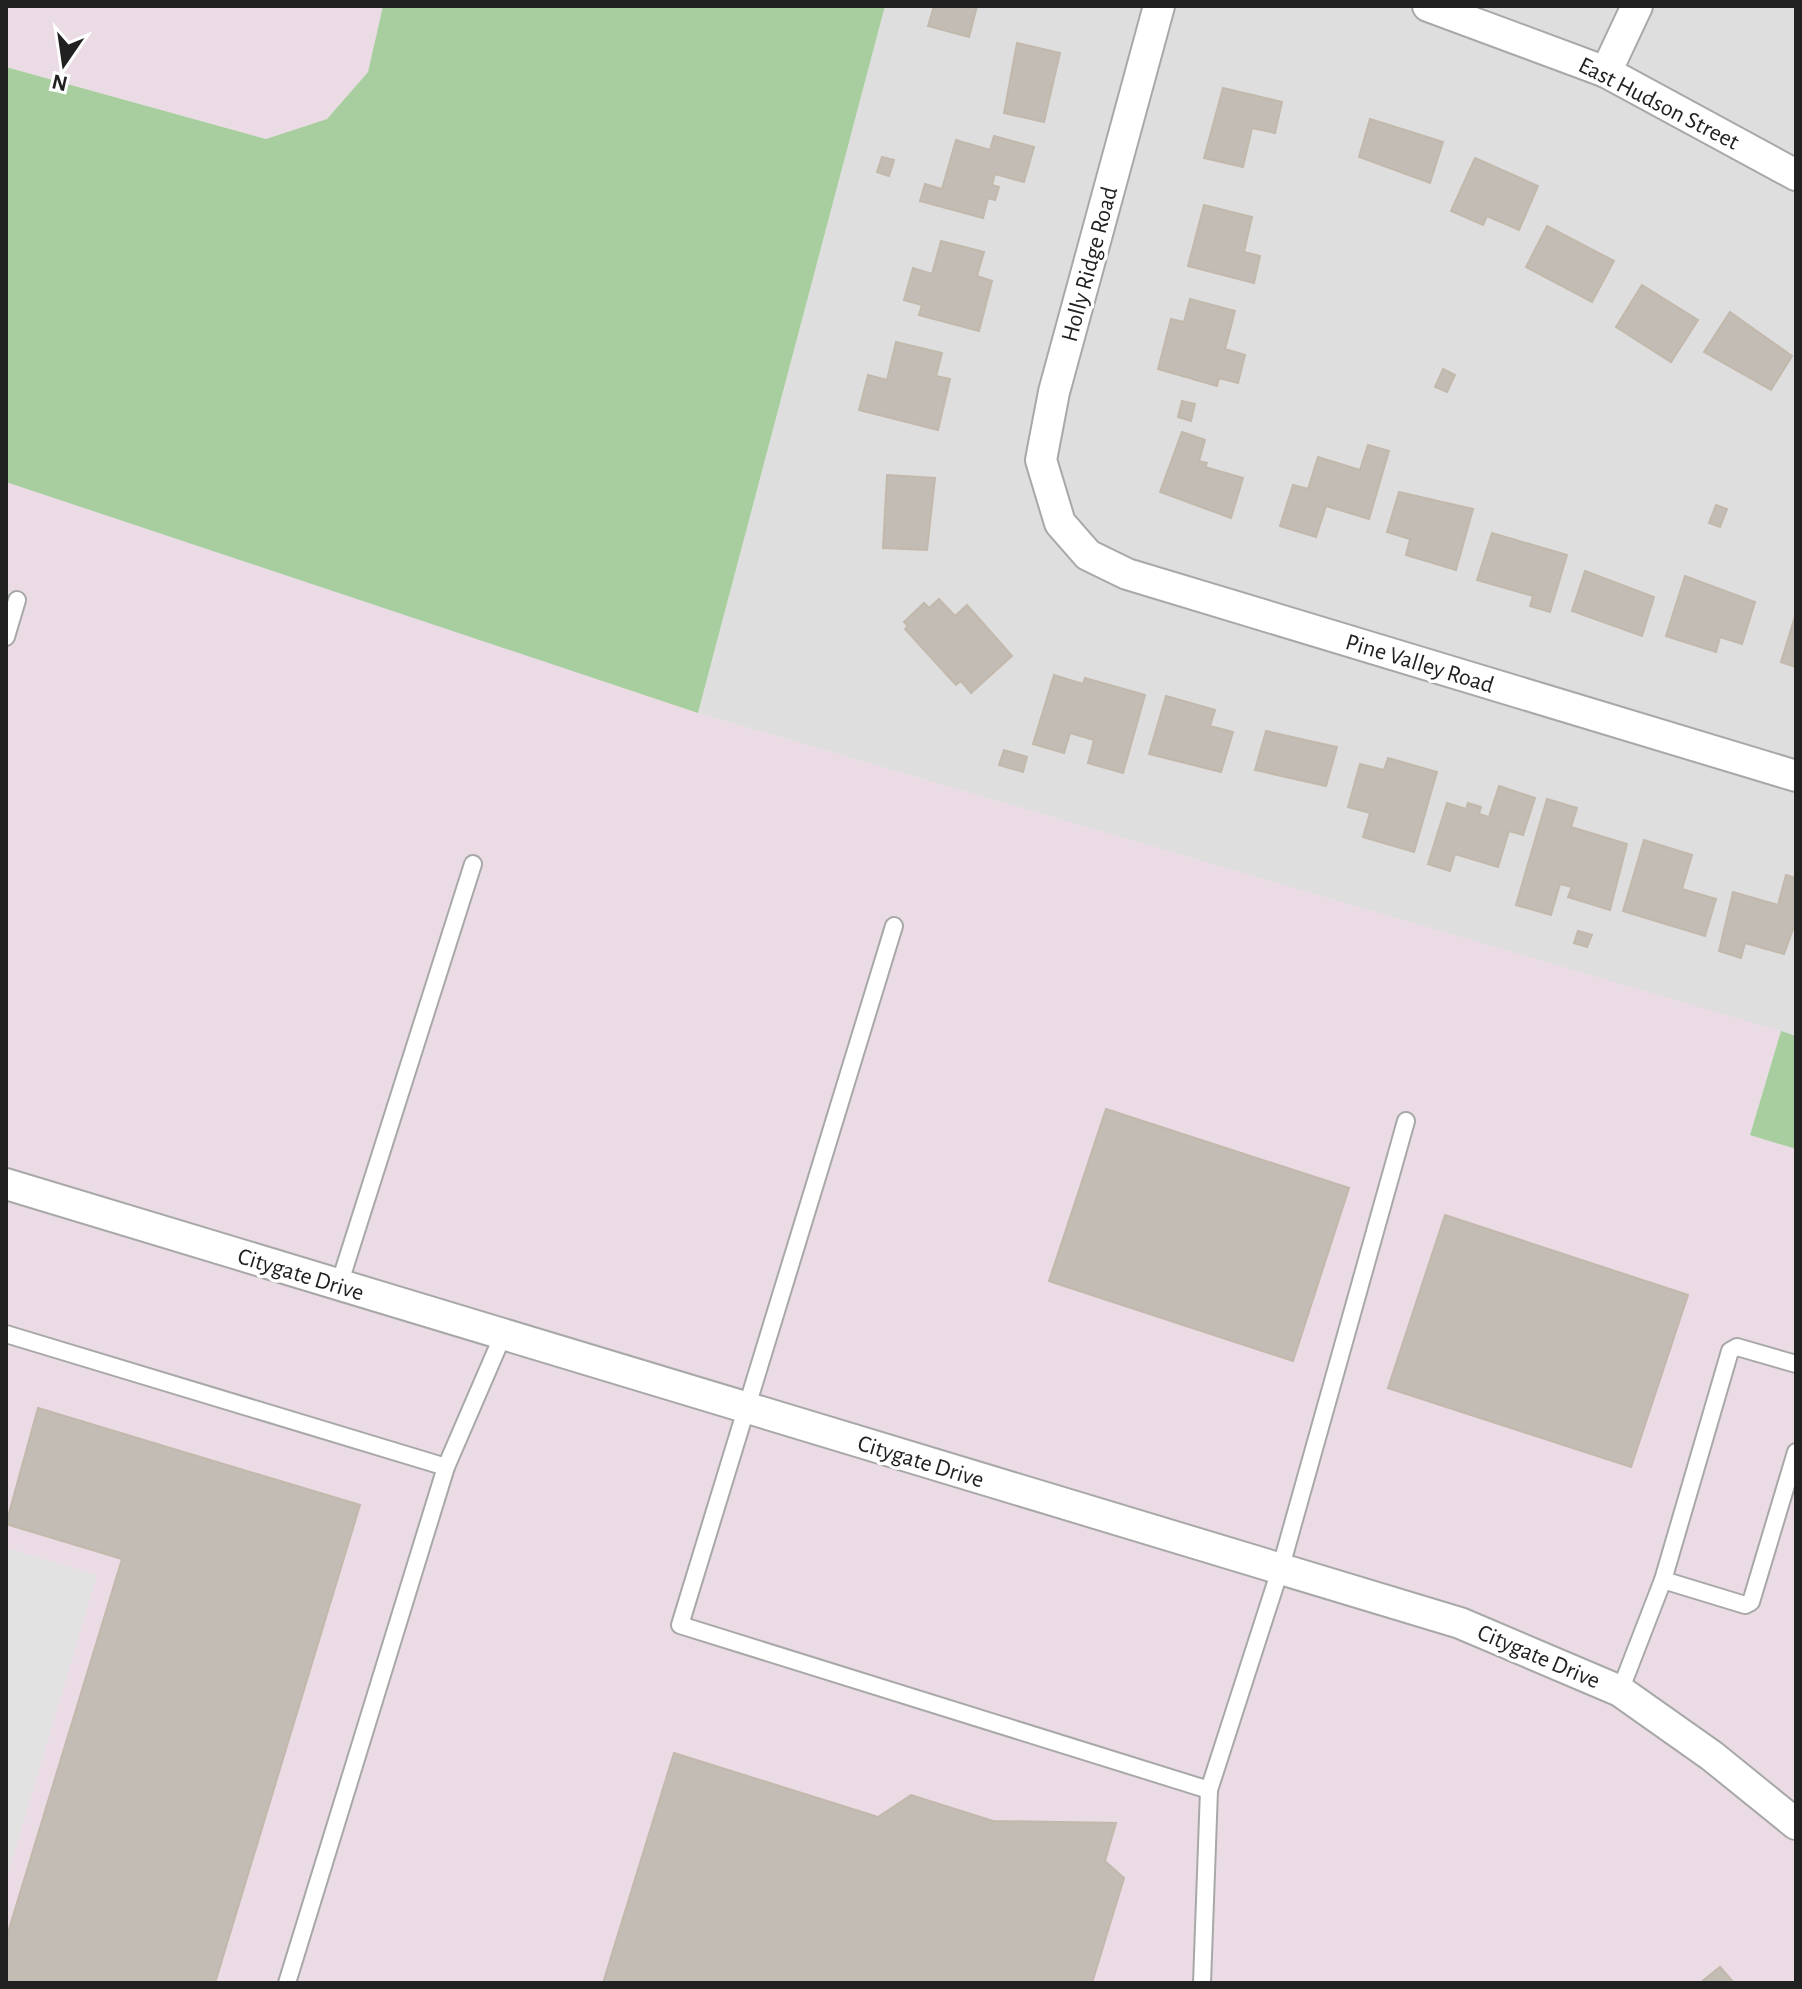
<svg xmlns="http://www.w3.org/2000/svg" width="1802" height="1989" viewBox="0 0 1802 1989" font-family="'Alegreya Sans',sans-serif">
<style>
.residential{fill:#dfdede}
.industrial{fill:#eadbe5}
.forest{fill:#a8cea0}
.parking{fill:#e1e1e1}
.building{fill:#c2bcb5;stroke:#c2b8ab;stroke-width:2}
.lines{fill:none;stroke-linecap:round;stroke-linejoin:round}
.service-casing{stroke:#a8a8a8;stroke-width:20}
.minor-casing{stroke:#a8a8a8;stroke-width:34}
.service{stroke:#fff;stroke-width:16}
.minor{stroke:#fff;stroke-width:30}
.labels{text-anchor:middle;stroke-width:7;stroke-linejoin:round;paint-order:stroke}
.street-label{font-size:24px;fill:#212121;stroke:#fff}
</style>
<rect width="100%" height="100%" fill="#f1efe9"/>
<polygon class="residential" points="885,6 1796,6 1796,1036 698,713"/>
<g class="industrial">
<polygon points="6,6 383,6 368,72 327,119 266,139 6,67"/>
<polygon points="6,482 698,713 1781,1031 1750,1134 1796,1149 1796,1983 6,1983"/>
</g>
<g class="forest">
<polygon points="383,6 885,6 698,713 6,482 6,67 266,139 327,119 368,72"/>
<polygon points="1781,1031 1796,1036 1796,1149 1750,1135"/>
</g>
<polygon class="parking" points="6,1548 97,1575 6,1881"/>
<g class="building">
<polygon points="934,6 977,6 969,37 928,26"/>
<polygon points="1017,43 1060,53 1044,122 1004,113"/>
<polygon points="1223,88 1282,102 1275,133 1252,128 1243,167 1204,158"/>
<polygon points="1370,119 1443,142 1430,183 1359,157"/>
<polygon points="994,136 1034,147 1024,182 995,174 992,185 999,187 995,200 988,198 983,218 920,201 925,184 942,189 956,140 990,150"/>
<polygon points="882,157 894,160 889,176 877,172"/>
<polygon points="1475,158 1538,186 1519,230 1487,216 1483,225 1451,211"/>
<polygon points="1204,205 1252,217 1244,252 1260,256 1254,283 1188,266"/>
<polygon points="1547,226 1614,261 1592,302 1526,267"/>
<polygon points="941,241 984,252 977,276 992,281 979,331 919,315 922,305 904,300 913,268 932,274"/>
<polygon points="1642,285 1698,320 1671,362 1616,327"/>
<polygon points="1190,299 1235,311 1225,349 1245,355 1238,383 1219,378 1217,386 1158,369 1171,319 1184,322"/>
<polygon points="1730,312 1792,356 1771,390 1704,352"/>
<polygon points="896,342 942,353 936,376 950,379 938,430 859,410 868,375 887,380"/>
<polygon points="1443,369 1455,375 1447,392 1435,387"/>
<polygon points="1182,401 1195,404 1191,421 1178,417"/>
<polygon points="1182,432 1205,440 1199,461 1207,463 1205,467 1243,478 1231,518 1160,492"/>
<polygon points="1368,445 1389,451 1369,519 1326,506 1316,537 1280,526 1293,485 1308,489 1318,457 1360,470"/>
<polygon points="887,475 935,478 927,550 883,548"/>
<polygon points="1399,492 1473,509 1456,570 1406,555 1410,539 1387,532"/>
<polygon points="1716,505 1727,509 1720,527 1709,523"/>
<polygon points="1492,533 1567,555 1550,612 1530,606 1533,596 1477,580"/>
<polygon points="1585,571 1654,597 1642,636 1572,611"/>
<polygon points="1685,576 1755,602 1742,644 1720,637 1716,652 1666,636"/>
<polygon points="939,599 955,616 967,605 1012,656 971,693 961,681 956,685 905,629 908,626 904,622 924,603 929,608"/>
<polygon points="1796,613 1796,667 1781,662"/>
<polygon points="1054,675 1083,684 1085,678 1145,695 1123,773 1088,763 1094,740 1070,733 1064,753 1033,744"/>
<polygon points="1166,696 1215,710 1210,726 1233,732 1221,772 1149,754"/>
<polygon points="1266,731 1337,747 1326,786 1255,770"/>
<polygon points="1004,750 1027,757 1023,772 999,765"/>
<polygon points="1388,758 1437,772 1414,852 1363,837 1370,813 1348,807 1360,764 1384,770"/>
<polygon points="1499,786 1535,798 1523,835 1509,831 1498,867 1455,854 1450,871 1428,864 1447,803 1466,809 1468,803 1481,807 1479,814 1489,817"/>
<polygon points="1547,799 1577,808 1571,827 1627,844 1610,910 1568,897 1572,887 1560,884 1551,915 1516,905"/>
<polygon points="1644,840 1692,855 1682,889 1716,899 1705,936 1623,911"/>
<polygon points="1786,875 1796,878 1796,921 1784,954 1745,943 1741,958 1719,951 1733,892 1778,905"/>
<polygon points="1578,931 1592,935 1587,947 1574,943"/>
<polygon points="1106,1109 1349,1188 1293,1361 1049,1281"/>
<polygon points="1445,1215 1688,1295 1631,1467 1388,1388"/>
<polygon points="38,1408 360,1505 215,1983 6,1983 6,1939 122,1559 6,1524"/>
<polygon points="674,1753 878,1817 911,1795 993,1821 1116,1823 1105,1861 1124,1878 1092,1983 603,1983"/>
<polygon points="1720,1967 1734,1983 1700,1983"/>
</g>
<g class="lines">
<defs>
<g id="service">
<polyline points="6,637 17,600"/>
<polyline points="894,926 680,1625 1209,1790 1280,1570 1406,1121"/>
<polyline points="339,1285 473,864"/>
<polyline points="6,1334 446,1467"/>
<polyline points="1663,1580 1745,1605 1751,1602 1796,1452"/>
<polyline points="1620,1691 1663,1580 1730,1351 1737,1347 1796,1364"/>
<polyline points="287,1983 446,1467 503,1335"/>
<polyline points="1202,1983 1209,1790"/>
</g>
<g id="minor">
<polyline points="1159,6 1054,392 1041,460 1060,523 1088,555 1127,574 1796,776"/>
<polyline points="1428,6 1606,72 1796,175"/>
<polyline points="1606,72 1637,6"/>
<polyline points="6,1184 1460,1623 1620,1691 1712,1756 1796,1824"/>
</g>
</defs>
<use href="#service" class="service-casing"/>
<use href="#minor" class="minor-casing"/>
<use href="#service" class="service"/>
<use href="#minor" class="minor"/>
</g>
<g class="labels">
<g class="street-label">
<text transform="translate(1659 103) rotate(27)" y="8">East Hudson Street</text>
<text transform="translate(1089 264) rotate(-75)" y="8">Holly Ridge Road</text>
<text transform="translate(1420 663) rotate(17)" y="8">Pine Valley Road</text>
<text transform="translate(301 1274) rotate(17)" y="8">Citygate Drive</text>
<text transform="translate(921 1461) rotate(17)" y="8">Citygate Drive</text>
<text transform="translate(1539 1656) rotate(23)" y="8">Citygate Drive</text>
</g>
</g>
<rect width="1802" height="1989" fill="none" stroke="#212121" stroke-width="16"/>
<g transform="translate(64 64) rotate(193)" stroke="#ffffff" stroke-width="6" paint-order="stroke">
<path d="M0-6L14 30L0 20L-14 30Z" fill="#212121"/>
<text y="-12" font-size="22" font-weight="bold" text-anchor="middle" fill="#212121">N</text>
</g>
</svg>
